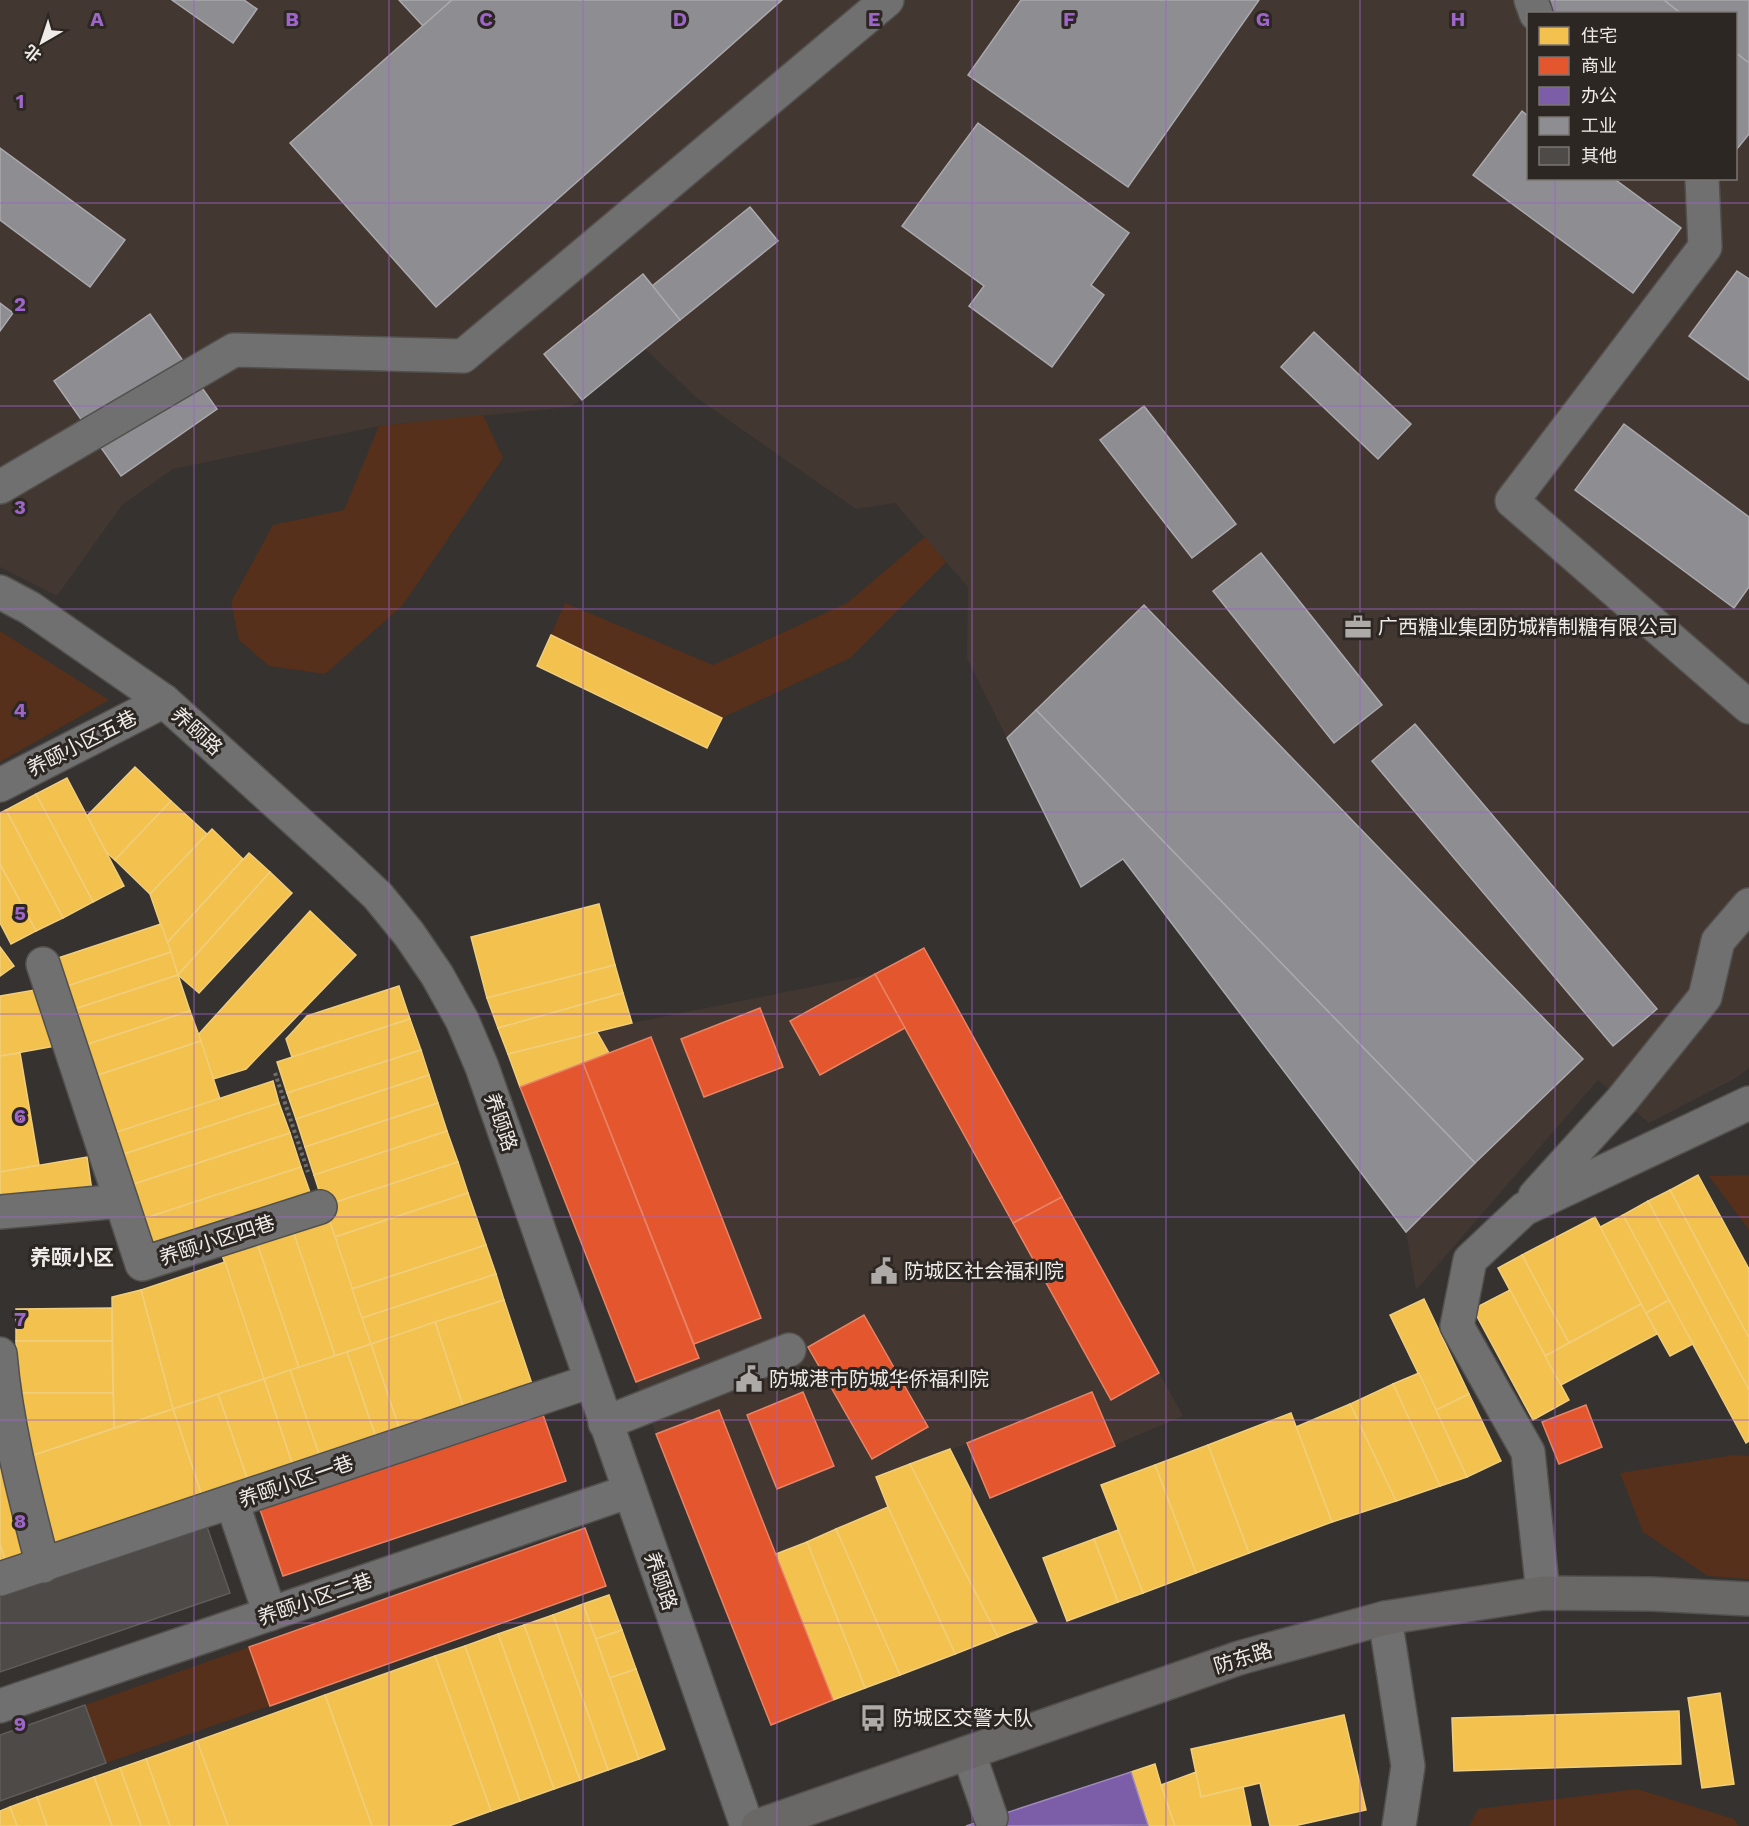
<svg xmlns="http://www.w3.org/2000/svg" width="1749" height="1826" viewBox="0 0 1749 1826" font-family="'Work Sans','Noto Sans SC',sans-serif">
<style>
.built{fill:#433732;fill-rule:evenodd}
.green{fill:#56301b}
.homes{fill:#f2c14e;stroke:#f1ce7c;stroke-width:1.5}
.shops{fill:#e4572e;stroke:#e78366;stroke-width:1.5}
.offices{fill:#7b5ea7;stroke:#9e88ba;stroke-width:1.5}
.industry{fill:#8d8d92;stroke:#aaa9ac;stroke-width:1.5}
.building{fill:#4d4a48;stroke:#5f5c5a;stroke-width:1.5}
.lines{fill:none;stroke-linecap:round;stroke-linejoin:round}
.minor-casing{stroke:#52504d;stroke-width:36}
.major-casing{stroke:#52504d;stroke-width:36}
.path{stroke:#6f6e6b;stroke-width:4;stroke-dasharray:3 3;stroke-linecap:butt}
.minor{stroke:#717070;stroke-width:33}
.major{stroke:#6a6866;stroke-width:33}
.grid{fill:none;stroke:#9e65cb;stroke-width:1.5;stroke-opacity:0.55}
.labels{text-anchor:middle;stroke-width:6;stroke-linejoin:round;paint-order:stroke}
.poi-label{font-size:20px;fill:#efebe8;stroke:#2d2723;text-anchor:start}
.street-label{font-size:20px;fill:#efebe8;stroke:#2d2723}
.neighbourhood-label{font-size:21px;font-weight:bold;fill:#efebe8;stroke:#2d2723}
.grid-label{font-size:20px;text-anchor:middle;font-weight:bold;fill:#9e65cb;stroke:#2d2723;stroke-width:6;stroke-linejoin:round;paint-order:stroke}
</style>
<rect width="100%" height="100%" fill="#35322f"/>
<g class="built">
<path d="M0,0H1749V1068L1736,1078L1649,1123L1598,1080L1416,1290L1406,1232L1123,860L1081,887L967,658L968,587L895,503L856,509L697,398L645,349L582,400L570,407L379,426L173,469L122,505L57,596L0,567ZM1528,14H1736V178H1528Z"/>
<polygon points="924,948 1183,1416 990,1498 967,1444 876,1476 888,1507 776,1554 719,1410 656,1434 636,1382 698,1357 583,1063 609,1053 597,1032 632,1023 875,974"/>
</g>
<g class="green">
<polygon points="483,415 503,458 402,606 325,674 269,666 239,640 231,602 273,525 344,510 379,426"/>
<polygon points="925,537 946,562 850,658 722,718 551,635 565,603 713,665 847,603"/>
<polygon points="0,631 109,700 0,762"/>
<polygon points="1749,1175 1749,1230 1709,1176"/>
<polygon points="1734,1455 1749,1456 1749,1579 1708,1576 1643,1532 1620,1473"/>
<polygon points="249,1647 270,1706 106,1763 85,1705"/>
<polygon points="1637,1789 1734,1819 1738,1826 1469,1826 1478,1809"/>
</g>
<g class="homes">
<polygon points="551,635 722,718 707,748 537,666"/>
<polygon points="135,767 171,801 115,860 107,853 87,816"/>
<polygon points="67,778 124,886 93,902 36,794"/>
<polygon points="36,794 93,902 63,918 6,810"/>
<polygon points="171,801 207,834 150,894 115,860"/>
<polygon points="6,810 63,918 36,931 0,864 0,813"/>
<polygon points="212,829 243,859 167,943 150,894"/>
<polygon points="249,853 270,872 178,975 167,943"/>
<polygon points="0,864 36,931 11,944 0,923"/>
<polygon points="270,872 292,893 199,993 178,975"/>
<polygon points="599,904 615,965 487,998 471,937"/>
<polygon points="310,911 356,955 246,1069 213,1079 198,1035"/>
<polygon points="161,924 171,952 64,987 55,959"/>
<polygon points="0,947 14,966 0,976"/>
<polygon points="171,952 178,975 72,1010 64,987"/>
<polygon points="615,965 623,993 498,1028 487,998"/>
<polygon points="178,975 190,1011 85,1045 72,1010"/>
<polygon points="399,986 410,1019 292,1057 286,1039 307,1016"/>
<polygon points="46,988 56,1046 0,1056 0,996"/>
<polygon points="623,993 632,1023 508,1054 498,1028"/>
<polygon points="190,1011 201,1041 95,1076 85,1045"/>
<polygon points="410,1019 421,1050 287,1093 277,1062"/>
<polygon points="597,1032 609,1053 520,1087 508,1054"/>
<polygon points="201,1041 220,1099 114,1133 95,1076"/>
<polygon points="421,1050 429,1075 296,1119 287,1093"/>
<polygon points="20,1053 39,1165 0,1172 0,1056"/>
<polygon points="429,1075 438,1103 305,1147 296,1119"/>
<polygon points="273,1081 279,1103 121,1155 114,1133"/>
<polygon points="279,1103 290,1133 131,1185 121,1155"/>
<polygon points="438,1103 447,1131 314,1175 305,1147"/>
<polygon points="447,1131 458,1162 324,1206 314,1175"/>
<polygon points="290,1133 301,1167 143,1219 131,1185"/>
<polygon points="87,1157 92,1191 0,1207 0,1172"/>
<polygon points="458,1162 468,1193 335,1237 324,1206"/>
<polygon points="301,1167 312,1198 154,1250 143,1219"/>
<polygon points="1698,1175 1749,1269 1749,1338 1670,1190"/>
<polygon points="1670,1190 1749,1338 1749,1390 1648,1201"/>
<polygon points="468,1193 486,1245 352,1289 335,1237"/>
<polygon points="1648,1201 1749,1390 1749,1441 1746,1443 1623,1215"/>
<polygon points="1623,1215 1669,1300 1646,1313 1600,1227"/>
<polygon points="328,1216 371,1344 335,1356 292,1228"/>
<polygon points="1595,1217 1641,1304 1569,1343 1522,1255"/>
<polygon points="292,1228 335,1356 299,1368 256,1240"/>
<polygon points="256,1240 299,1368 264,1379 221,1252"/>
<polygon points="486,1245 496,1274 362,1318 352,1289"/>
<polygon points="1522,1255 1569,1343 1545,1356 1498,1268"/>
<polygon points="225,1262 264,1379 173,1409 141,1290"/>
<polygon points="496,1274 504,1300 371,1344 362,1318"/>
<polygon points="141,1290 173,1409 114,1428 112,1297"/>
<polygon points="1510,1290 1569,1400 1533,1420 1473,1309"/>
<polygon points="1424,1299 1469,1394 1436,1410 1390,1315"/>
<polygon points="504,1300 535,1393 466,1415 435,1322"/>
<polygon points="1669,1300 1693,1344 1670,1356 1646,1313"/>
<polygon points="1641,1304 1657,1334 1561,1385 1545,1356"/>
<polygon points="112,1308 112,1341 16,1341 16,1309"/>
<polygon points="435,1322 466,1415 402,1437 371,1344"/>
<polygon points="16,1341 112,1341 113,1393 17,1393"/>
<polygon points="371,1344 402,1437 378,1444 347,1352"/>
<polygon points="347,1352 378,1444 322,1463 290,1370"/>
<polygon points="290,1370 322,1463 295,1472 264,1379"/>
<polygon points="1419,1373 1467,1477 1440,1486 1393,1384"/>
<polygon points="264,1379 295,1472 250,1487 218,1394"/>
<polygon points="1393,1384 1440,1486 1396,1501 1350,1404"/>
<polygon points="17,1393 113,1393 114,1428 19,1460"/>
<polygon points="218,1394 250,1487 204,1502 173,1409"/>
<polygon points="1469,1394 1501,1461 1467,1477 1436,1410"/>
<polygon points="1350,1404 1396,1501 1332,1522 1296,1427"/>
<polygon points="173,1409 204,1502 51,1552 19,1460"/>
<polygon points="1291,1413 1332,1522 1249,1553 1208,1445"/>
<polygon points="0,1427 29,1553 5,1560 0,1544"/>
<polygon points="1208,1445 1249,1553 1196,1573 1155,1465"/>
<polygon points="950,1449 1037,1622 998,1637 910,1464"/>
<polygon points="910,1464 998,1637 955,1654 888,1507 876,1477"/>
<polygon points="1155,1465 1196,1573 1143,1593 1101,1485"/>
<polygon points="888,1507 955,1654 900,1675 836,1529"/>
<polygon points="836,1529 900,1675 865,1688 807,1542"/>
<polygon points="1118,1530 1143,1593 1118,1602 1094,1539"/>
<polygon points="1094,1539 1118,1602 1067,1621 1043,1558"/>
<polygon points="807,1542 865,1688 833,1700 776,1554"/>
<polygon points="0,1544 5,1560 0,1562"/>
<polygon points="609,1595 622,1630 596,1639 583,1604"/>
<polygon points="583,1604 639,1759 608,1770 553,1615"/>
<polygon points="553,1615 608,1770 580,1780 524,1625"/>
<polygon points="524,1625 580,1780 554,1789 498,1634"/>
<polygon points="622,1630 636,1669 610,1678 596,1639"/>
<polygon points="498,1634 554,1789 520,1801 465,1646"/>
<polygon points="465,1646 520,1801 491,1811 435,1656"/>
<polygon points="435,1656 491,1811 449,1826 372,1826 325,1695"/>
<polygon points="636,1669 665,1749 639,1759 610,1678"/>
<polygon points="1720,1693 1734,1784 1702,1788 1688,1698"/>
<polygon points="325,1695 372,1826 228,1826 197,1741"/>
<polygon points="1679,1711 1681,1764 1454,1771 1452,1718"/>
<polygon points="1344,1715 1366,1810 1294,1826 1270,1826 1260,1783 1201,1797 1191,1749"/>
<polygon points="197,1741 228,1826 170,1826 146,1759"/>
<polygon points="146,1759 170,1826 141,1826 120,1768"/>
<polygon points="1155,1764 1161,1785 1175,1826 1149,1826 1131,1772"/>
<polygon points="120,1768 141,1826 112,1826 94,1777"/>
<polygon points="1196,1772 1201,1797 1243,1787 1251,1826 1175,1826 1161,1785"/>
<polygon points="94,1777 112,1826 47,1826 37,1797"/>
<polygon points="37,1797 47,1826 17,1826 10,1807"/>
<polygon points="10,1807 17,1826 0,1826 0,1811"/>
</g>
<g class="shops">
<polygon points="924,948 1062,1197 1013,1223 875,974"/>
<polygon points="875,974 905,1028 820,1075 790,1021"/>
<polygon points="760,1008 783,1067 704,1097 681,1039"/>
<polygon points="651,1037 761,1318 694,1344 583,1063"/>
<polygon points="583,1063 699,1358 636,1382 520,1087"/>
<polygon points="1062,1197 1159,1373 1111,1400 1013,1223"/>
<polygon points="864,1315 928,1427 872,1459 808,1347"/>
<polygon points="803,1392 834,1466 777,1489 747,1415"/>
<polygon points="1092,1392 1115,1446 990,1498 967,1443"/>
<polygon points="1586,1405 1602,1447 1559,1464 1542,1422"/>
<polygon points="540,1406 566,1481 283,1576 257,1501"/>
<polygon points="719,1410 833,1700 771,1725 656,1434"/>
<polygon points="585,1528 606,1586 270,1706 249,1647"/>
</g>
<polygon class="offices" points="1131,1772 1148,1825 966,1826"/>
<g class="industry">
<polygon points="172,0 244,0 257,9 233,43"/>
<polygon points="399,0 452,0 423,26"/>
<polygon points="452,0 782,0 436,307 290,143"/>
<polygon points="1021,0 1259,0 1128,187 968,75"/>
<polygon points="1550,0 1664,0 1682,14 1555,14 1545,6"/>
<polygon points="1664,0 1749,0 1749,63 1736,53 1736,14 1682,14"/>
<polygon points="1736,53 1749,63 1749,134 1737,149 1736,148"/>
<polygon points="1522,111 1528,116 1528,178 1613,178 1681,228 1633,293 1473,175"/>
<polygon points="978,123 1129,233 1091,285 1104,295 1052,367 969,306 984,286 902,226"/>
<polygon points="0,148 125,240 90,287 0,220"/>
<polygon points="750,207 778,241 680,320 652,286"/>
<polygon points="1737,271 1749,279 1749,380 1689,336"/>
<polygon points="643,274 680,320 582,400 544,354"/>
<polygon points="0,303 13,313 0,331"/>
<polygon points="150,314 217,409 121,476 54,381"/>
<polygon points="1314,332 1411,424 1378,459 1281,367"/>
<polygon points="1144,406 1236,524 1192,558 1100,440"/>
<polygon points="1624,424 1749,517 1749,587 1734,608 1575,490"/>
<polygon points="1261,553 1382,705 1334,743 1213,591"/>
<polygon points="1144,605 1583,1059 1475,1163 1036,710"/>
<polygon points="1036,710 1475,1163 1406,1232 1123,859 1081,887 1007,738"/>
<polygon points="1415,724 1657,1009 1613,1046 1372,761"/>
</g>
<g class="building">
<polygon points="205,1521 230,1593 0,1672 0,1591"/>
<polygon points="85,1705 106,1763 0,1801 0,1735"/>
</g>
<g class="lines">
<defs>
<g id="minor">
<polyline points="1531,0 1536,14"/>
<polyline points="1702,178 1705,247 1512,501 1749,707"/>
<polyline points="0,487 234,350 463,356 887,0"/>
<polyline points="0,592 30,608 164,701 342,862 378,896 409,934 437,975 462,1020 482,1067 747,1826"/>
<polyline points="0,785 164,701"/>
<polyline points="43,964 142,1264 320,1207"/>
<polyline points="1535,1196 1622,1100 1705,997 1718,941 1749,905"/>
<polyline points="0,1212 121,1201"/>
<path d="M0,1354C6,1426 25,1496 43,1566"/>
<polyline points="605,1423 789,1350"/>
<polyline points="232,1502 270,1614"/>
<polyline points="0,1579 591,1381"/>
<polyline points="1543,1593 1528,1452 1457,1326 1470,1260 1524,1209 1749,1103"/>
<polyline points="1385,1618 1408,1766 1399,1826"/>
<polyline points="0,1706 630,1491"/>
<polyline points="969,1754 991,1818"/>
</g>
<polyline id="major" points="758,1826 1239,1658 1385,1618 1543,1593 1651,1594 1749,1599"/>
</defs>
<use href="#minor" class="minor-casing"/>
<use href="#major" class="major-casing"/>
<polyline class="path" points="275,1073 308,1172"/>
<use href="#minor" class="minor"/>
<use href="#major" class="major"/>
</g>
<path class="grid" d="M194,0V1826M389,0V1826M583,0V1826M777,0V1826M972,0V1826M1166,0V1826M1360,0V1826M1555,0V14M1555,178V1826M0,203H1749M0,406H1749M0,609H1749M0,812H1749M0,1014H1749M0,1217H1749M0,1420H1749M0,1623H1749"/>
<defs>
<symbol id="office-bare" viewBox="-9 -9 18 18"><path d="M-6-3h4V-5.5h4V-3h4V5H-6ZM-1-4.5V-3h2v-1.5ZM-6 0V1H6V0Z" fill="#aeaaa7" stroke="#2d2723" stroke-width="2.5" paint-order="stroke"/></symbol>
<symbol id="civic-bare" viewBox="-9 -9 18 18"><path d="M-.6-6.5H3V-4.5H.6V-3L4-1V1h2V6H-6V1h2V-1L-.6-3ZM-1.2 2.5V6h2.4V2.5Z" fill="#aeaaa7" stroke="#2d2723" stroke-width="2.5" paint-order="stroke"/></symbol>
<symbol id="bus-bare" viewBox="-9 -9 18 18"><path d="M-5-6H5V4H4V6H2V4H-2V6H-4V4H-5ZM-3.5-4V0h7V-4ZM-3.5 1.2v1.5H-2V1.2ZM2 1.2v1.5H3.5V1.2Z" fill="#aeaaa7" stroke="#2d2723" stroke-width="2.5" paint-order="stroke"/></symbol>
</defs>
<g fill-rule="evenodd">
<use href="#office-bare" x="1339" y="608" width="38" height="38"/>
<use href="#civic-bare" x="865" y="1252" width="38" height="38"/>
<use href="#civic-bare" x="730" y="1360" width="38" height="38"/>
<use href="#bus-bare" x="854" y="1699" width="38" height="38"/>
</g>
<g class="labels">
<g class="poi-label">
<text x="1378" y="634">广西糖业集团防城精制糖有限公司</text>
<text x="904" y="1278">防城区社会福利院</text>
<text x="769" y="1386">防城港市防城华侨福利院</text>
<text x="893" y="1725">防城区交警大队</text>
</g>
<g class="street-label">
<text transform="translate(197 731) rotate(42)" y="7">养颐路</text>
<text transform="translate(82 743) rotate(-27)" y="7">养颐小区五巷</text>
<text transform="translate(501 1122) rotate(71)" y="7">养颐路</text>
<text transform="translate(217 1240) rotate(-18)" y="7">养颐小区四巷</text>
<text transform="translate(296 1481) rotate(-19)" y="7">养颐小区一巷</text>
<text transform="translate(661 1581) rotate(71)" y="7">养颐路</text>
<text transform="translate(315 1599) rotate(-19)" y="7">养颐小区二巷</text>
<text transform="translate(1243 1658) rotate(-17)" y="7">防东路</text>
</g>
<g class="neighbourhood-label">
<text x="72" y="1265">养颐小区</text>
</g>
</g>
<g class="grid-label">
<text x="97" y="26">A</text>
<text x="292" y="26">B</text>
<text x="486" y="26">C</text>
<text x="680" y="26">D</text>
<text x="874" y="26">E</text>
<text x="1069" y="26">F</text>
<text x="1263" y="26">G</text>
<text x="1458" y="26">H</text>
<text x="20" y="108">1</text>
<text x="20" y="311">2</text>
<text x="20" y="514">3</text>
<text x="20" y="717">4</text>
<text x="20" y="920">5</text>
<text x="20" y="1123">6</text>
<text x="20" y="1326">7</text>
<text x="20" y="1528">8</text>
<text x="20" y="1731">9</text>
</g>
<rect x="1527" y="12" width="210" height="168" fill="#2d2723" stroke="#7b7572" stroke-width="1.5"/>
<rect x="1539" y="27" width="30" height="18" fill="#f2c14e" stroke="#7b7572" stroke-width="1.5"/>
<text x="1581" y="42" font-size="18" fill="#efebe8">住宅</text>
<rect x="1539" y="57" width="30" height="18" fill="#e4572e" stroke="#7b7572" stroke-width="1.5"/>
<text x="1581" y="72" font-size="18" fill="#efebe8">商业</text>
<rect x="1539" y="87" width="30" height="18" fill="#7b5ea7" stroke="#7b7572" stroke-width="1.5"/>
<text x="1581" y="102" font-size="18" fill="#efebe8">办公</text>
<rect x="1539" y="117" width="30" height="18" fill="#8d8d92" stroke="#7b7572" stroke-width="1.5"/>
<text x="1581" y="132" font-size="18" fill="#efebe8">工业</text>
<rect x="1539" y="147" width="30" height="18" fill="#4d4a48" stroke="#7b7572" stroke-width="1.5"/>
<text x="1581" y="162" font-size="18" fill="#efebe8">其他</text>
<g transform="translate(42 42) rotate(219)" stroke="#2d2723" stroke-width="4.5" paint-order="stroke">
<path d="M0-4.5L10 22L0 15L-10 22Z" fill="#efebe8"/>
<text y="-9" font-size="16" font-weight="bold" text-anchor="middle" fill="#efebe8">北</text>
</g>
</svg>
